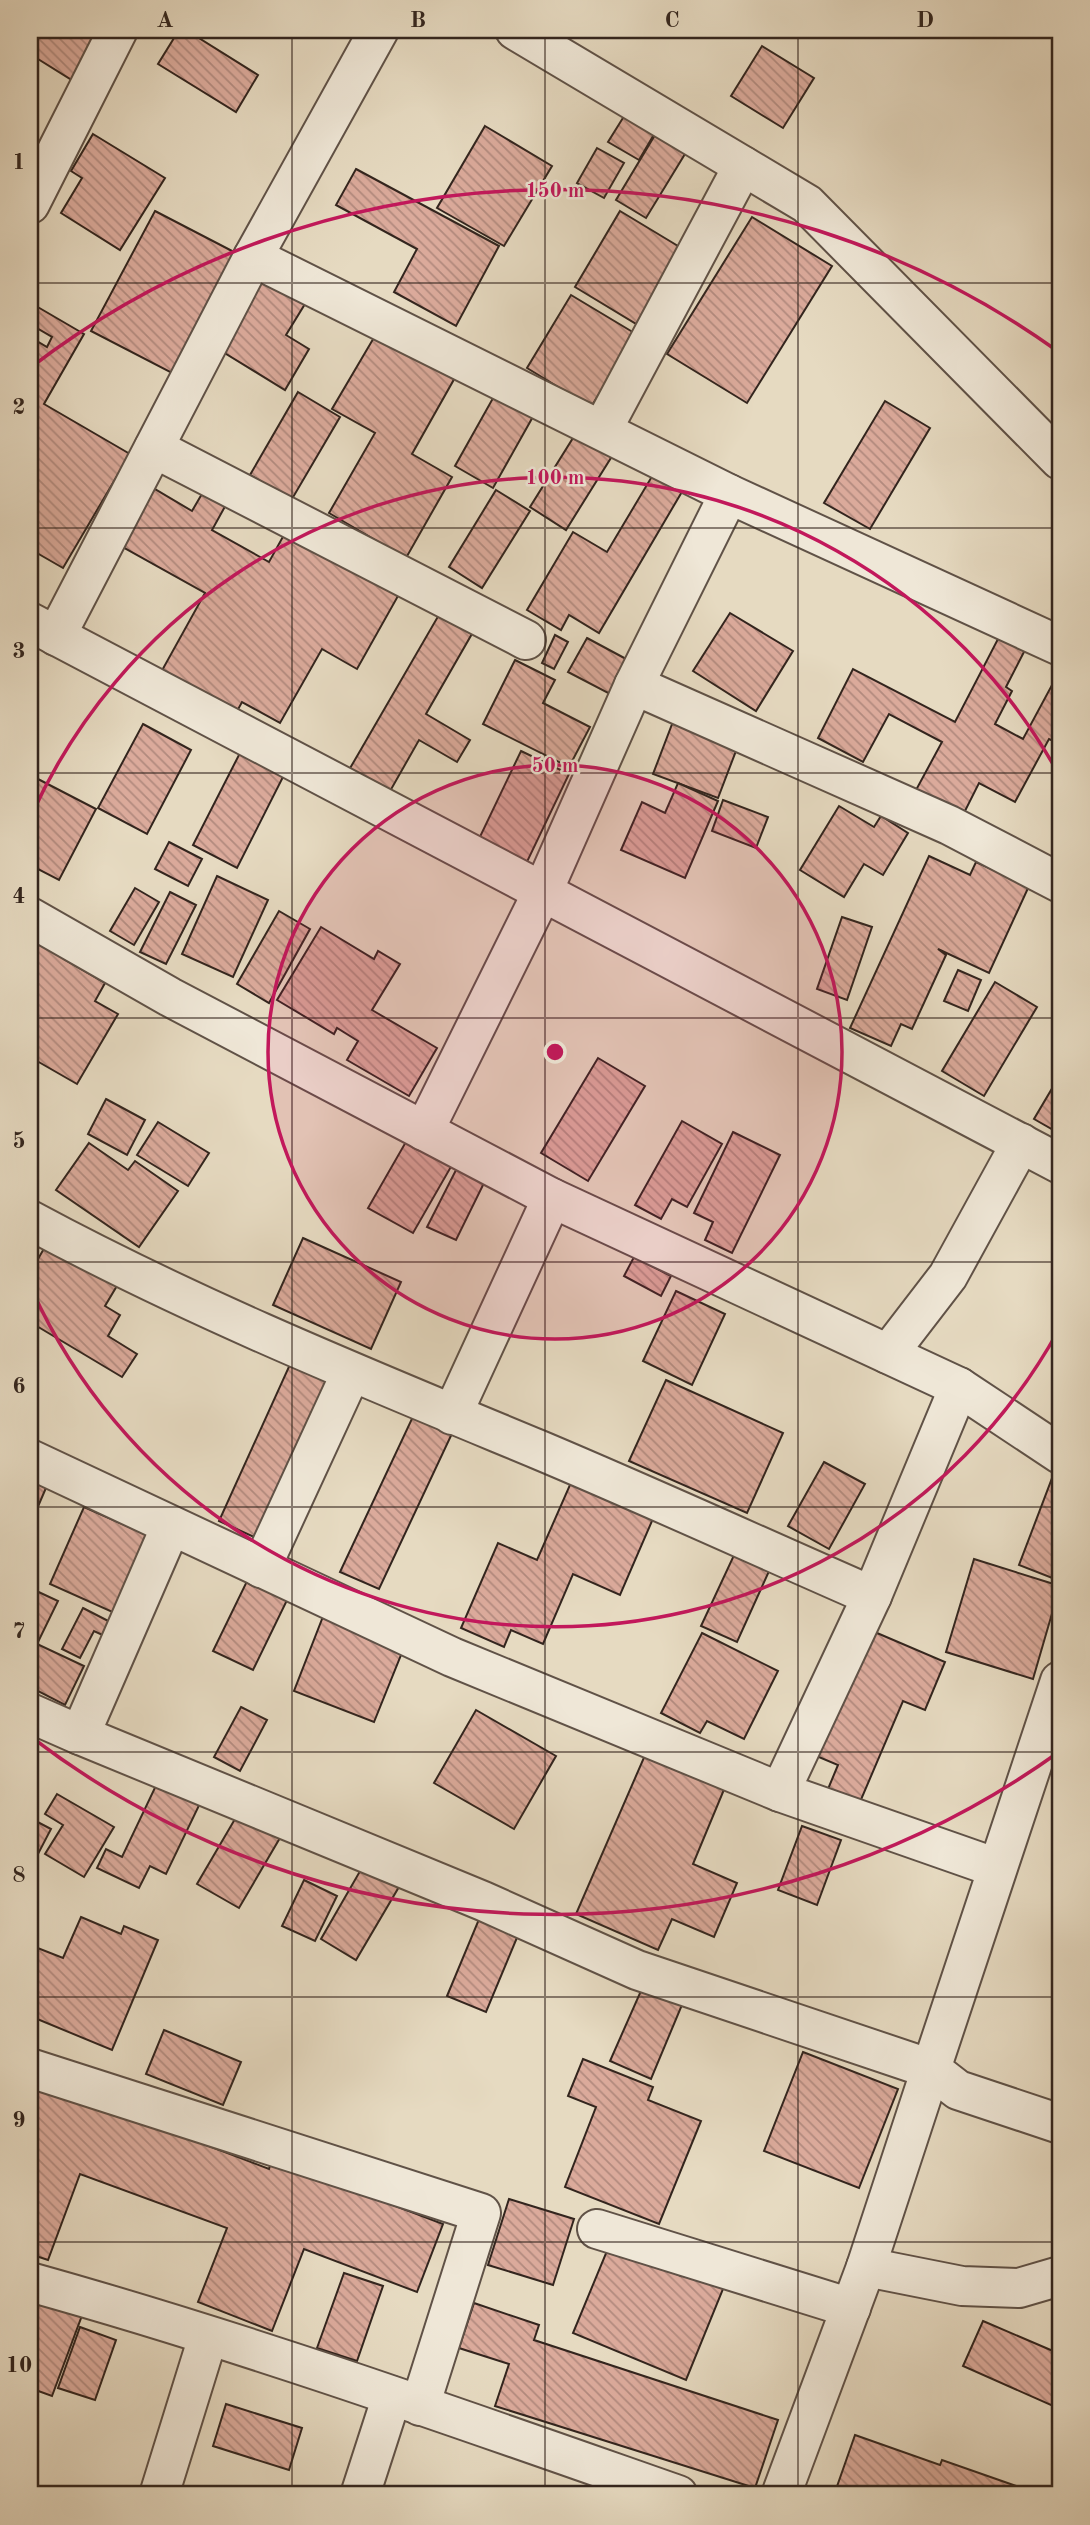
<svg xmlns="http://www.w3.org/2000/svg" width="1090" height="2525" viewBox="0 0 1090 2525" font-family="'Old Standard TT',serif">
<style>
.building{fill:url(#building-back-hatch);stroke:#33251e;stroke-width:2}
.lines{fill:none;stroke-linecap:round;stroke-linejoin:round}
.minor-casing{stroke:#605247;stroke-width:42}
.minor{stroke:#efe7d7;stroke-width:38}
.grid{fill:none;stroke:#33251e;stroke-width:2;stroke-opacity:0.55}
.ring{fill:none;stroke:#c2185b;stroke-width:3.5}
.centre{fill:#c2185b;stroke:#efe7d7;stroke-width:3.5}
.ring-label{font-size:21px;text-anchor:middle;font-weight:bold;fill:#c2185b;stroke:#efe7d7;stroke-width:5;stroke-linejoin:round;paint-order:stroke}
.neatline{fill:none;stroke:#33251e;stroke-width:2.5}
.grid-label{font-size:23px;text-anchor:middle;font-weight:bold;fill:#33251e}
</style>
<defs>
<pattern id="building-back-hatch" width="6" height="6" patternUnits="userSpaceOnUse" patternTransform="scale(1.75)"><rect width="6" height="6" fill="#dbaa9b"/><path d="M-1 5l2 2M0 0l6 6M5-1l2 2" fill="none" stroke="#b28a7e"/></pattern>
</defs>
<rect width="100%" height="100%" fill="#e6dac1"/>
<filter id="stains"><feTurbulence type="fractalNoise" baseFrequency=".00286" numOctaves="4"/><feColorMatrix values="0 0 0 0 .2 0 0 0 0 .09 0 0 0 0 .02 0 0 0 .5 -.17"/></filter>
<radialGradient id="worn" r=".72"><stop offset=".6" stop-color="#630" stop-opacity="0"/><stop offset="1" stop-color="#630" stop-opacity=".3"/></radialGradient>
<g class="building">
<polygon points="30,30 79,30 99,42 75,82 30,54"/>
<polygon points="179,30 186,30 258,75 236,112 158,64"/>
<polygon points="762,46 814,78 783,128 731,96"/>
<polygon points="626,113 656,131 639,160 608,142"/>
<polygon points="485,126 552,166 504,246 437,208"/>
<polygon points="658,130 688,149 646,218 616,200"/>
<polygon points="93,134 165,178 120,250 61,213 82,178 71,171"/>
<polygon points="597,148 624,163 604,198 577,183"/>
<polygon points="356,169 499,246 456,326 394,292 417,249 336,205"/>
<polygon points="155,211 236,253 172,373 91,331"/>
<polygon points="620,211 683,249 638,325 575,287"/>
<polygon points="752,217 832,266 747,403 667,354"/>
<polygon points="264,273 308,299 286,335 309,349 285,390 218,349"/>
<polygon points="571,295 636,334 591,407 527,368"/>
<polygon points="36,306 84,334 44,404 130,454 63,568 30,549 30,337 47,347 52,337 30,324"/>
<polygon points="379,329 457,374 412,454 452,477 406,558 329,513 375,433 332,409"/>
<polygon points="497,391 535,413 493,488 455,466"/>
<polygon points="298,392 340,417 292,499 250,475"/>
<polygon points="885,401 930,428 870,529 824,503"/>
<polygon points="578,430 614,453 566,530 530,507"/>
<polygon points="654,473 683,490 599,633 569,615 561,630 527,610 573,532 607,552"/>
<polygon points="210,480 233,492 212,530 269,562 285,533 398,596 357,669 322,649 280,723 242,702 235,715 160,674 205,593 121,546 153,488 192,511"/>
<polygon points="496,490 530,511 482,588 449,567"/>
<polygon points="440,613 473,632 426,714 470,740 457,762 419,740 389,793 349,770"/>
<polygon points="730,613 793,651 756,711 693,671"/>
<polygon points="555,635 568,642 554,669 542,663"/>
<polygon points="999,637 1025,650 1006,687 1012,691 995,724 1023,739 1052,685 1060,689 1060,744 1049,739 1015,802 979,783 963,815 916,790 942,742 889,714 863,762 818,738 853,669 955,722"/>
<polygon points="587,638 628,660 610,694 568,672"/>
<polygon points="515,660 555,680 543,703 590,727 569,767 483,724"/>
<polygon points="674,719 739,743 718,798 653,774"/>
<polygon points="143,724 191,750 147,834 98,808"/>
<polygon points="241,751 285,773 237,868 193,845"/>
<polygon points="521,751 569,774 525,866 477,843"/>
<polygon points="36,778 96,809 59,880 30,865 30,790"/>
<polygon points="678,783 718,801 685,878 621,850 642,802 665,813"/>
<polygon points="723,800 768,817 756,848 712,831"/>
<polygon points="839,806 874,827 881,816 908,833 883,875 864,864 844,897 800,870"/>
<polygon points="169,842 202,859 188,886 155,869"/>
<polygon points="929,856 970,875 976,862 1029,886 989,973 938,949 946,955 912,1029 901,1024 891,1046 850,1028"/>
<polygon points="217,876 268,900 233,977 182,954"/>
<polygon points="135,888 159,902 134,945 110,931"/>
<polygon points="170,892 196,905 166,964 140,952"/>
<polygon points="279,911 310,929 269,1003 237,984"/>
<polygon points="842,917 872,927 847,1000 817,989"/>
<polygon points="321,927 374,959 378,951 400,964 372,1010 437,1048 409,1096 347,1060 358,1041 337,1028 334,1034 277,1000"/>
<polygon points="42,939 67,953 64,959 105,983 95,1001 118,1014 77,1084 30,1057 30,961"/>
<polygon points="958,970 981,980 968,1011 944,1001"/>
<polygon points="995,982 1037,1007 984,1096 942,1071"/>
<polygon points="598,1058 645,1086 588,1181 541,1153"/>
<polygon points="1060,1075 1060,1126 1057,1132 1034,1119"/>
<polygon points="106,1099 145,1120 127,1155 88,1134"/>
<polygon points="682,1121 722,1144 687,1207 672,1199 661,1219 635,1205"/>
<polygon points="158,1122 209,1153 188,1186 137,1155"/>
<polygon points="733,1132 780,1155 732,1253 705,1240 713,1222 694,1213"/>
<polygon points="407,1140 452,1165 413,1233 368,1208"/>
<polygon points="89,1143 128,1170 135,1161 178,1191 139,1247 56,1190"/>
<polygon points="457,1168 485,1181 456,1240 427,1227"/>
<polygon points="50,1238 121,1279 105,1306 120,1315 108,1336 137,1354 122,1377 30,1322 30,1273"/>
<polygon points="303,1238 401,1282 371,1349 273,1305"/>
<polygon points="634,1257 671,1276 661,1296 624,1276"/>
<polygon points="676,1291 725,1314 692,1385 643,1361"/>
<polygon points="292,1360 336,1380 263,1541 219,1521"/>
<polygon points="666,1380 783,1433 747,1513 629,1461"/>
<polygon points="417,1408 456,1425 379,1589 340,1572"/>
<polygon points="824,1462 865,1484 829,1549 788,1526"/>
<polygon points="30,1472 49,1481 30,1525"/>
<polygon points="1054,1473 1060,1476 1060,1581 1019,1565"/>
<polygon points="573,1478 655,1514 620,1595 573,1574 543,1644 511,1630 504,1647 461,1628 498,1543 537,1560"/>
<polygon points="84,1507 163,1542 128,1619 50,1584"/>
<polygon points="735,1553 770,1569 737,1642 701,1626"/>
<polygon points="974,1559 1060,1586 1033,1679 946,1652"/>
<polygon points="250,1575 290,1594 253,1670 213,1651"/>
<polygon points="30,1588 58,1601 37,1644 84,1666 65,1705 30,1687"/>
<polygon points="83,1608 118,1626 111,1639 94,1631 80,1658 62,1649"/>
<polygon points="324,1614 405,1645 374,1722 294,1691"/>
<polygon points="870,1630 945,1662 925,1710 903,1701 860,1802 828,1789 838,1765 814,1755"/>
<polygon points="702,1633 778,1671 744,1739 707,1721 700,1733 661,1713"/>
<polygon points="241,1707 267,1720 240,1771 214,1757"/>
<polygon points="476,1710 556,1756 514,1829 434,1783"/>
<polygon points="649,1746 728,1780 693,1864 737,1883 714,1937 672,1919 658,1950 576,1914"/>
<polygon points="162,1773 205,1793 166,1874 150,1866 139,1888 97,1868 106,1849 122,1857"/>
<polygon points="57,1794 114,1827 84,1877 45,1854 63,1825 45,1814"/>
<polygon points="242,1807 284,1831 239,1908 197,1884"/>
<polygon points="30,1818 51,1829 38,1854 30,1850"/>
<polygon points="802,1826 841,1840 817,1905 778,1890"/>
<polygon points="367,1859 403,1880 356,1960 321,1939"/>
<polygon points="304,1880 337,1896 315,1941 282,1926"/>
<polygon points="482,1912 521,1928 486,2012 447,1996"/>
<polygon points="81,1917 121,1934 124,1926 158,1940 112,2050 30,2016 30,1945 63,1958"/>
<polygon points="644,1984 684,2000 651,2079 610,2061"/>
<polygon points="164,2030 241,2062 223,2105 146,2074"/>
<polygon points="803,2052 898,2089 859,2188 764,2151"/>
<polygon points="583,2059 653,2087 648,2100 701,2121 659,2224 565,2187 596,2107 568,2096"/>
<polygon points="30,2078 269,2169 272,2159 443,2224 417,2292 304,2249 272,2331 198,2302 227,2228 80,2174 48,2260 30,2254"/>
<polygon points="509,2199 574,2219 553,2285 488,2265"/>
<polygon points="609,2246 681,2276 685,2268 725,2284 686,2380 573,2333"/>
<polygon points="344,2273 383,2286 357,2361 317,2348"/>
<polygon points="30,2292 84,2310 52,2396 30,2388"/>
<polygon points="474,2303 539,2325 534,2340 778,2420 755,2488 495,2406 509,2364 459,2348"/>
<polygon points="983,2321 1060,2354 1060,2409 963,2366"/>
<polygon points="80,2327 116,2340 95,2400 58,2388"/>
<polygon points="226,2404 302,2428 289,2470 213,2446"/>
<polygon points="855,2435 940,2465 942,2460 1042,2495 834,2495"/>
</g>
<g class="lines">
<defs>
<g id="minor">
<polyline points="379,30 253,257 729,494"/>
<polyline points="515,30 807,204 1060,460"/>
<polyline points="30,204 118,30"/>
<polyline points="602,430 743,166"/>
<polyline points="154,448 526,640"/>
<polyline points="30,622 1060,1164"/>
<polyline points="56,636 253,257"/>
<polyline points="634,685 949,825 1060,883"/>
<polyline points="30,917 170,997 552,1198 959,1387 1060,1454"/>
<polyline points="424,1131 543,891 634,685 729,494 1060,646"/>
<path d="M30,1220C193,1308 366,1378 537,1449C649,1496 760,1547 872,1596L780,1792L997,1868"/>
<polyline points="888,1354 948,1276 1021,1143"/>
<polyline points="452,1415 552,1198"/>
<polyline points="30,1459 452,1657 780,1792"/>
<polyline points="261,1568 351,1373"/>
<polyline points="872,1596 959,1387"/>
<polyline points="1060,1681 931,2069 958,2090 1060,2124"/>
<polyline points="30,1713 80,1735 171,1526"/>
<polyline points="80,1735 483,1901 637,1970 931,2069 866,2267 781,2495"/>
<polyline points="30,2068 481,2213 420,2406"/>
<polyline points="597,2229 851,2308"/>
<polyline points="866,2267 962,2286 1019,2288 1060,2276"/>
<path d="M30,2282C249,2343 464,2420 678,2495"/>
<polyline points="159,2495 208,2337"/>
<polyline points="360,2495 392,2396"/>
</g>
</defs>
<use href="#minor" class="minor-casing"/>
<use href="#minor" class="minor"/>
</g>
<path class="grid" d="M292,30V2495M545,30V2495M798,30V2495M30,283H1060M30,528H1060M30,773H1060M30,1018H1060M30,1262H1060M30,1507H1060M30,1752H1060M30,1997H1060M30,2242H1060"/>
<circle cx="555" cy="1052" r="287" fill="#c2185b" fill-opacity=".12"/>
<g class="ring">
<circle cx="555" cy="1052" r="287"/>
<path d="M1058 1331A575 575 0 0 1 32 1290M32 814A575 575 0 0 1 1058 773"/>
<path d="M1056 1754A862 862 0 0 1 30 1736M30 368A862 862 0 0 1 1056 350"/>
</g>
<circle cx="555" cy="1052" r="10" class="centre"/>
<g class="ring-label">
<text x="555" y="197">150 m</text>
<text x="555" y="484">100 m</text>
<text x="555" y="772">50 m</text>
</g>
<rect width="1090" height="2525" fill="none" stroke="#e6dac1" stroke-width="77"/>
<rect x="38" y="38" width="1014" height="2448" class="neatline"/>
<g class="grid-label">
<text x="165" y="27">A</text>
<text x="418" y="27">B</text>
<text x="672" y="27">C</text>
<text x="925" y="27">D</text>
<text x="19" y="169">1</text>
<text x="19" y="414">2</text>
<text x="19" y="658">3</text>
<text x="19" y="903">4</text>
<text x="19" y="1148">5</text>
<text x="19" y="1393">6</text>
<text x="19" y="1638">7</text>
<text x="19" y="1882">8</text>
<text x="19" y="2127">9</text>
<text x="19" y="2372">10</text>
</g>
<rect width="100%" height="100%" filter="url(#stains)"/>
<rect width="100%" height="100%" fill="url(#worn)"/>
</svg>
